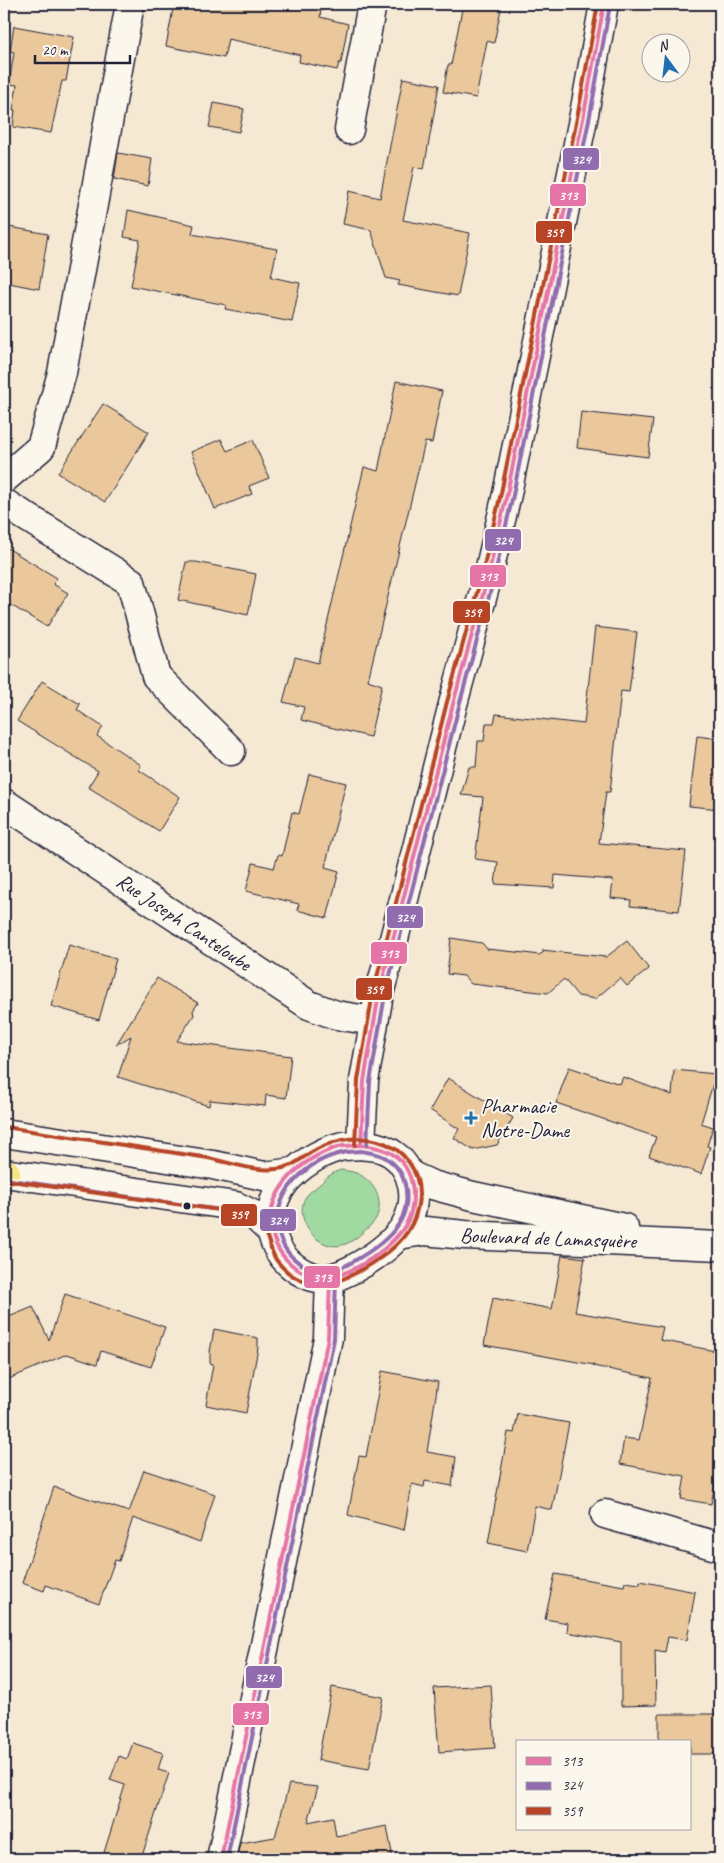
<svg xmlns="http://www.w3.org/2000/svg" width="724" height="1863" viewBox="0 0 724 1863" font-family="Caveat,sans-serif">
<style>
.green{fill:#a1daa0;stroke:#627e6e}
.building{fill:#eac89b;stroke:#22223b}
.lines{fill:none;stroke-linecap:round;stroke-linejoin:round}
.street-casing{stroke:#22223b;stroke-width:31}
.secondary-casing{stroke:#22223b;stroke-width:31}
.highway-casing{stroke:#22223b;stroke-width:31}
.street{stroke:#fbf7ec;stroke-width:28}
.secondary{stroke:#fbf7ec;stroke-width:28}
.highway{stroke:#f8e281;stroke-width:28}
.bus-1-casing{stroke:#fbf7ec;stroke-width:8}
.bus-2-casing{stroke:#fbf7ec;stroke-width:8}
.bus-3-casing{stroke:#fbf7ec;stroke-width:8}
.bus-1{stroke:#e675a7;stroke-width:4}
.bus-2{stroke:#916caf;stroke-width:4}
.bus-3{stroke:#b74425;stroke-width:4}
.poi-dot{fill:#1f6fb2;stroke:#fbf7ec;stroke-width:2}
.bus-dot{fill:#22223b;stroke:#fbf7ec;stroke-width:2}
.labels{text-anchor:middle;stroke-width:4;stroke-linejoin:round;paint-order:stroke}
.street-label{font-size:21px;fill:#22223b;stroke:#fbf7ec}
.poi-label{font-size:21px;fill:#22223b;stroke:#fbf7ec;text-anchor:start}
.line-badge{stroke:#fbf7ec;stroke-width:2}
.badge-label{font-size:14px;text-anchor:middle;font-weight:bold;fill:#fff}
</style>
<rect width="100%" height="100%" fill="#f6e9d4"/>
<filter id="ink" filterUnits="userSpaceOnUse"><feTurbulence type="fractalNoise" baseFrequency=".02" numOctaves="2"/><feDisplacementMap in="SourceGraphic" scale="10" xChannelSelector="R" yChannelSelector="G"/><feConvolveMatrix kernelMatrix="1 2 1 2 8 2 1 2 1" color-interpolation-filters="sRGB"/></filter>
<g filter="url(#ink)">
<path class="green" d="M341,1170C346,1171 351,1171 356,1173C374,1180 386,1202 375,1220C372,1225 366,1229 362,1233C348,1246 334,1251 317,1239C305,1230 298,1212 305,1198C308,1193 314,1189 319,1185C326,1178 331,1173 341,1170Z"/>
<g class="building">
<polygon points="174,4 322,4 320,17 348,24 341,63 339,63 337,70 299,62 300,55 228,39 224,58 166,46"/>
<polygon points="463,4 502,4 494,43 487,41 476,98 443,92 448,65 451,65"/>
<polygon points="14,26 74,37 66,81 62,81 51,133 13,127 15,110 13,110 17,85 9,84 14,52 10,51"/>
<polygon points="403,78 439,85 424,169 414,167 403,220 470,233 458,296 398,285 400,281 386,278 371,230 343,224 349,191 380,198"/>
<polygon points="214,103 244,109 239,132 209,127"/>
<polygon points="118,153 152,159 148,186 114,179"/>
<polygon points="128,210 194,225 192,234 277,249 271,277 300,283 292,322 225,309 226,305 131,286 140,240 124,237"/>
<polygon points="4,226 48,234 39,289 4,282"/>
<polygon points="396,381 442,391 432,443 425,442 368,680 382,685 370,737 301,720 304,707 283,702 295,657 318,663 364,467 378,471"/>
<polygon points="103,404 149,432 105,502 58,473"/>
<polygon points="581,412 653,420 648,457 577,448"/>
<polygon points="221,439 227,451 253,440 269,478 249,486 252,494 215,509 191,452"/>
<polygon points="4,546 57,578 53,584 68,593 47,627 4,601"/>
<polygon points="186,562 196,562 256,574 248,615 178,600"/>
<polygon points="595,627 637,632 629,692 621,691 610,792 606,792 599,843 686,851 679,911 630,906 631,900 611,898 613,880 555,875 554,888 495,884 498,862 475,859 483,797 461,795 469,767 476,767 478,741 484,741 486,723 494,723 496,714 584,724"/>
<polygon points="42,681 80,704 77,710 103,727 97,736 141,765 139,770 180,797 159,831 88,787 98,771 17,721"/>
<polygon points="697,736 720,739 720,809 689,806"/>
<polygon points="309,774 346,783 325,867 339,871 327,918 297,910 299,904 246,891 253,863 274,868 278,855 282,856 292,812 299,814"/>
<polygon points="451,938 482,943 487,949 525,953 539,955 544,952 542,950 606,957 627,941 649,969 627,986 620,978 595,999 578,996 564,979 548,993 471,984 464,976 447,974"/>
<polygon points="69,945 116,959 99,1020 51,1006"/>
<polygon points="157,978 198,1003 193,1011 194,1015 177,1041 291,1056 286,1098 266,1095 265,1106 210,1100 209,1106 118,1077 131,1036 116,1045"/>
<polygon points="569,1067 620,1084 623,1077 672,1095 674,1070 716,1074 701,1123 713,1127 707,1146 710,1147 701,1174 649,1156 656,1137 556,1103"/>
<polygon points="448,1078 513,1118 497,1145 473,1150 454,1138 459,1129 430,1110"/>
<polygon points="562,1255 585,1258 575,1312 663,1327 660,1340 720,1352 720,1476 717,1475 711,1504 681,1499 685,1476 620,1464 624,1438 639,1440 652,1378 593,1366 594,1365 484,1345 493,1298 552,1309"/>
<polygon points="65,1294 165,1327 151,1367 101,1351 97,1364 67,1354 4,1381 4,1319 33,1307 49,1340"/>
<polygon points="214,1329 258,1338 258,1348 246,1413 206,1405 213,1364 210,1363 210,1352"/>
<polygon points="382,1371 438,1382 427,1452 456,1457 452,1486 425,1481 424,1487 412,1484 404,1530 348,1515 359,1456 366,1457"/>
<polygon points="518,1414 569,1423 552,1510 535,1506 527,1551 488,1543 508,1432 514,1433"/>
<polygon points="144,1470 215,1494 200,1542 133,1518 119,1561 115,1560 99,1604 46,1585 44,1591 22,1583 54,1487 129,1512"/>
<polygon points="555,1574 624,1586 625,1582 640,1584 640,1581 695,1592 687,1640 668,1637 665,1652 655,1650 656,1705 621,1706 621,1642 567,1632 568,1623 545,1619"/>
<polygon points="491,1685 495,1748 439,1752 434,1688"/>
<polygon points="332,1687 383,1697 369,1769 318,1760"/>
<polygon points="659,1714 720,1714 720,1754 690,1754 690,1742 659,1742"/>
<polygon points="133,1743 163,1753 158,1770 169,1773 141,1859 102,1859 125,1785 110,1780 119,1756 127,1759"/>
<polygon points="289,1784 318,1787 308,1822 333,1817 336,1836 387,1826 393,1859 237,1859 240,1843 275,1837"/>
</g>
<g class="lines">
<defs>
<g id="street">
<polyline points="349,130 372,4"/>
<polyline points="4,479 41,447 62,373 130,4"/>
<polyline points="4,503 131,582 156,676 231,751"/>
<polyline points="4,803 309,1005 336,1015 373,1021"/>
<polyline points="605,1514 720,1547"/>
</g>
<g id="secondary">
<polyline points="4,1133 213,1165 264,1176 294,1172"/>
<polyline points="361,1145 364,1081 379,994 394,939 453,704 488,576 507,494 584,114 604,4"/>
<path d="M361,1145C366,1146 372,1146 377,1147C409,1155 421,1191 408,1220C398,1244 356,1271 331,1278C322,1280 314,1278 305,1274C269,1256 260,1214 285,1182C298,1166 320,1152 339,1147C346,1145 354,1146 361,1145Z"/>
<polyline points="4,1173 236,1206 254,1215 271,1231"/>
<polyline points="410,1175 432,1185 473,1196 624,1228"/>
<polyline points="398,1235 425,1231 465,1235 720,1246"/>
<polyline points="221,1859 328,1338 330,1278"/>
</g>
<polyline id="highway" points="4,1174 6,1173"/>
</defs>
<use href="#street" class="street-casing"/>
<use href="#secondary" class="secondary-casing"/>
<use href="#highway" class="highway-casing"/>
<use href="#street" class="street"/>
<use href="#secondary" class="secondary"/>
<use href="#highway" class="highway"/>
<defs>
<g id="bus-1">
<polyline points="361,1145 364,1081 379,994 453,704 488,576 507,494 584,114 604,4"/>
<path d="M361,1145C370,1146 378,1147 387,1151C416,1164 420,1205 403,1229C386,1253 336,1289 306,1274C291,1267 279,1254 274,1239C259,1196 300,1158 338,1147C346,1145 353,1146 361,1145Z"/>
<polyline points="221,1859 328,1338 330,1278"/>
</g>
<g id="bus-2">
<polyline points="367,1145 370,1082 385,995 459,706 494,578 513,495 590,115 610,5"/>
<path d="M361,1151C370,1153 378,1153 386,1158C409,1172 412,1204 398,1225C388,1240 370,1252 354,1261C345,1266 333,1273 322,1272C313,1272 305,1267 298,1262C287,1254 279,1241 278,1227C274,1191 309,1160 342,1153C348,1151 355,1152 361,1151Z"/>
<polyline points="4,1179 234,1212 250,1220 267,1236"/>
<polyline points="227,1859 334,1339 336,1278"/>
</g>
<g id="bus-3">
<polyline points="355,1145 358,1080 373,993 447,702 482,574 501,493 578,113 598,4"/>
<path d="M4,1180L234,1212C245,1218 261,1225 267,1237C270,1245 272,1254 277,1261C308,1300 346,1282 380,1258C402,1243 417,1225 419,1197C420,1171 404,1148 378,1141C356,1134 329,1141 310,1153C298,1161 291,1168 276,1169C252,1172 227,1161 202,1157C137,1147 71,1137 5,1127"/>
</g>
</defs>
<use href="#bus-1" class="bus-1-casing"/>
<use href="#bus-2" class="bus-2-casing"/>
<use href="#bus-3" class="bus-3-casing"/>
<use href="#bus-1" class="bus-1"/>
<use href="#bus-2" class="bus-2"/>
<use href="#bus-3" class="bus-3"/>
</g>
</g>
<path class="poi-dot" d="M468.5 1110.5h5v5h5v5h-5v5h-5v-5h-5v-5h5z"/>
<circle class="bus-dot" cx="187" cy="1206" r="4.5"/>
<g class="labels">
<g class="street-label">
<text transform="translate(184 922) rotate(34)" y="7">Rue Joseph Canteloube</text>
<text transform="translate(548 1238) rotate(2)" y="7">Boulevard de Lamasquère</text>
</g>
<g class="poi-label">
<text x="481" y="1113">Pharmacie<tspan x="481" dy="24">Notre-Dame</tspan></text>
</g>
</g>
<g class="line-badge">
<rect x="562" y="147" width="38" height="24" rx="5" fill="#916caf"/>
<rect x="549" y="183" width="38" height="24" rx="5" fill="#e675a7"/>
<rect x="535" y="220" width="38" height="24" rx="5" fill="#b74425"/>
<rect x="484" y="528" width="38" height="24" rx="5" fill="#916caf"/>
<rect x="469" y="564" width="38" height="24" rx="5" fill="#e675a7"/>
<rect x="452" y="600" width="39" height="24" rx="5" fill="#b74425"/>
<rect x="386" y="905" width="38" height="24" rx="5" fill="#916caf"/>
<rect x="370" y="941" width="38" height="24" rx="5" fill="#e675a7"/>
<rect x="355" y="977" width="38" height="24" rx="5" fill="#b74425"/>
<rect x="220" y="1203" width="38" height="24" rx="5" fill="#b74425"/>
<rect x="259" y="1208" width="38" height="24" rx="5" fill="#916caf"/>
<rect x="303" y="1265" width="38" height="24" rx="5" fill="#e675a7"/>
<rect x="245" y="1665" width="38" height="24" rx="5" fill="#916caf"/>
<rect x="232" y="1702" width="38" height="24" rx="5" fill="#e675a7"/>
</g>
<g class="badge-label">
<text x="581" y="164">324</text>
<text x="568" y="200">313</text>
<text x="554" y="237">359</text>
<text x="503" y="545">324</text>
<text x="488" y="581">313</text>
<text x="472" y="617">359</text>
<text x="405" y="922">324</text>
<text x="389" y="958">313</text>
<text x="374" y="994">359</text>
<text x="239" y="1219">359</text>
<text x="278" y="1225">324</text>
<text x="322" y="1282">313</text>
<text x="264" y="1682">324</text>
<text x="251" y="1719">313</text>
</g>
<rect width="724" height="1863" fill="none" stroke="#fbf7ec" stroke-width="20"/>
<rect x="10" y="10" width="704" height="1843" fill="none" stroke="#22223b" stroke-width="2" filter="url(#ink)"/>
<rect x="516" y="1740" width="175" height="90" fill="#fbf7ec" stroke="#a4a2a5"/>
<rect x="526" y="1757" width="25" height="8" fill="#e675a7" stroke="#a4a2a5"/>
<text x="562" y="1766" font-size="15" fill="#22223b">313</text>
<rect x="526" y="1782" width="25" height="8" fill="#916caf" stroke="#a4a2a5"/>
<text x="562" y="1790" font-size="15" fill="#22223b">324</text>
<rect x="526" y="1807" width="25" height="8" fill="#b74425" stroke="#a4a2a5"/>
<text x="562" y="1816" font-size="15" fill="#22223b">359</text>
<g transform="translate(666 58) rotate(345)"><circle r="24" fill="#fbf7ec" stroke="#a4a2a5"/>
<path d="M0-4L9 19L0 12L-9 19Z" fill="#1f6fb2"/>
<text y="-8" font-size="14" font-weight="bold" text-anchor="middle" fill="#22223b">N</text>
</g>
<path d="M35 55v8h95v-8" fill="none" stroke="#22223b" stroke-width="2.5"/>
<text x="42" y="55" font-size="15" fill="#22223b" stroke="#fbf7ec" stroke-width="4" paint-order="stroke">20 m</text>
</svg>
